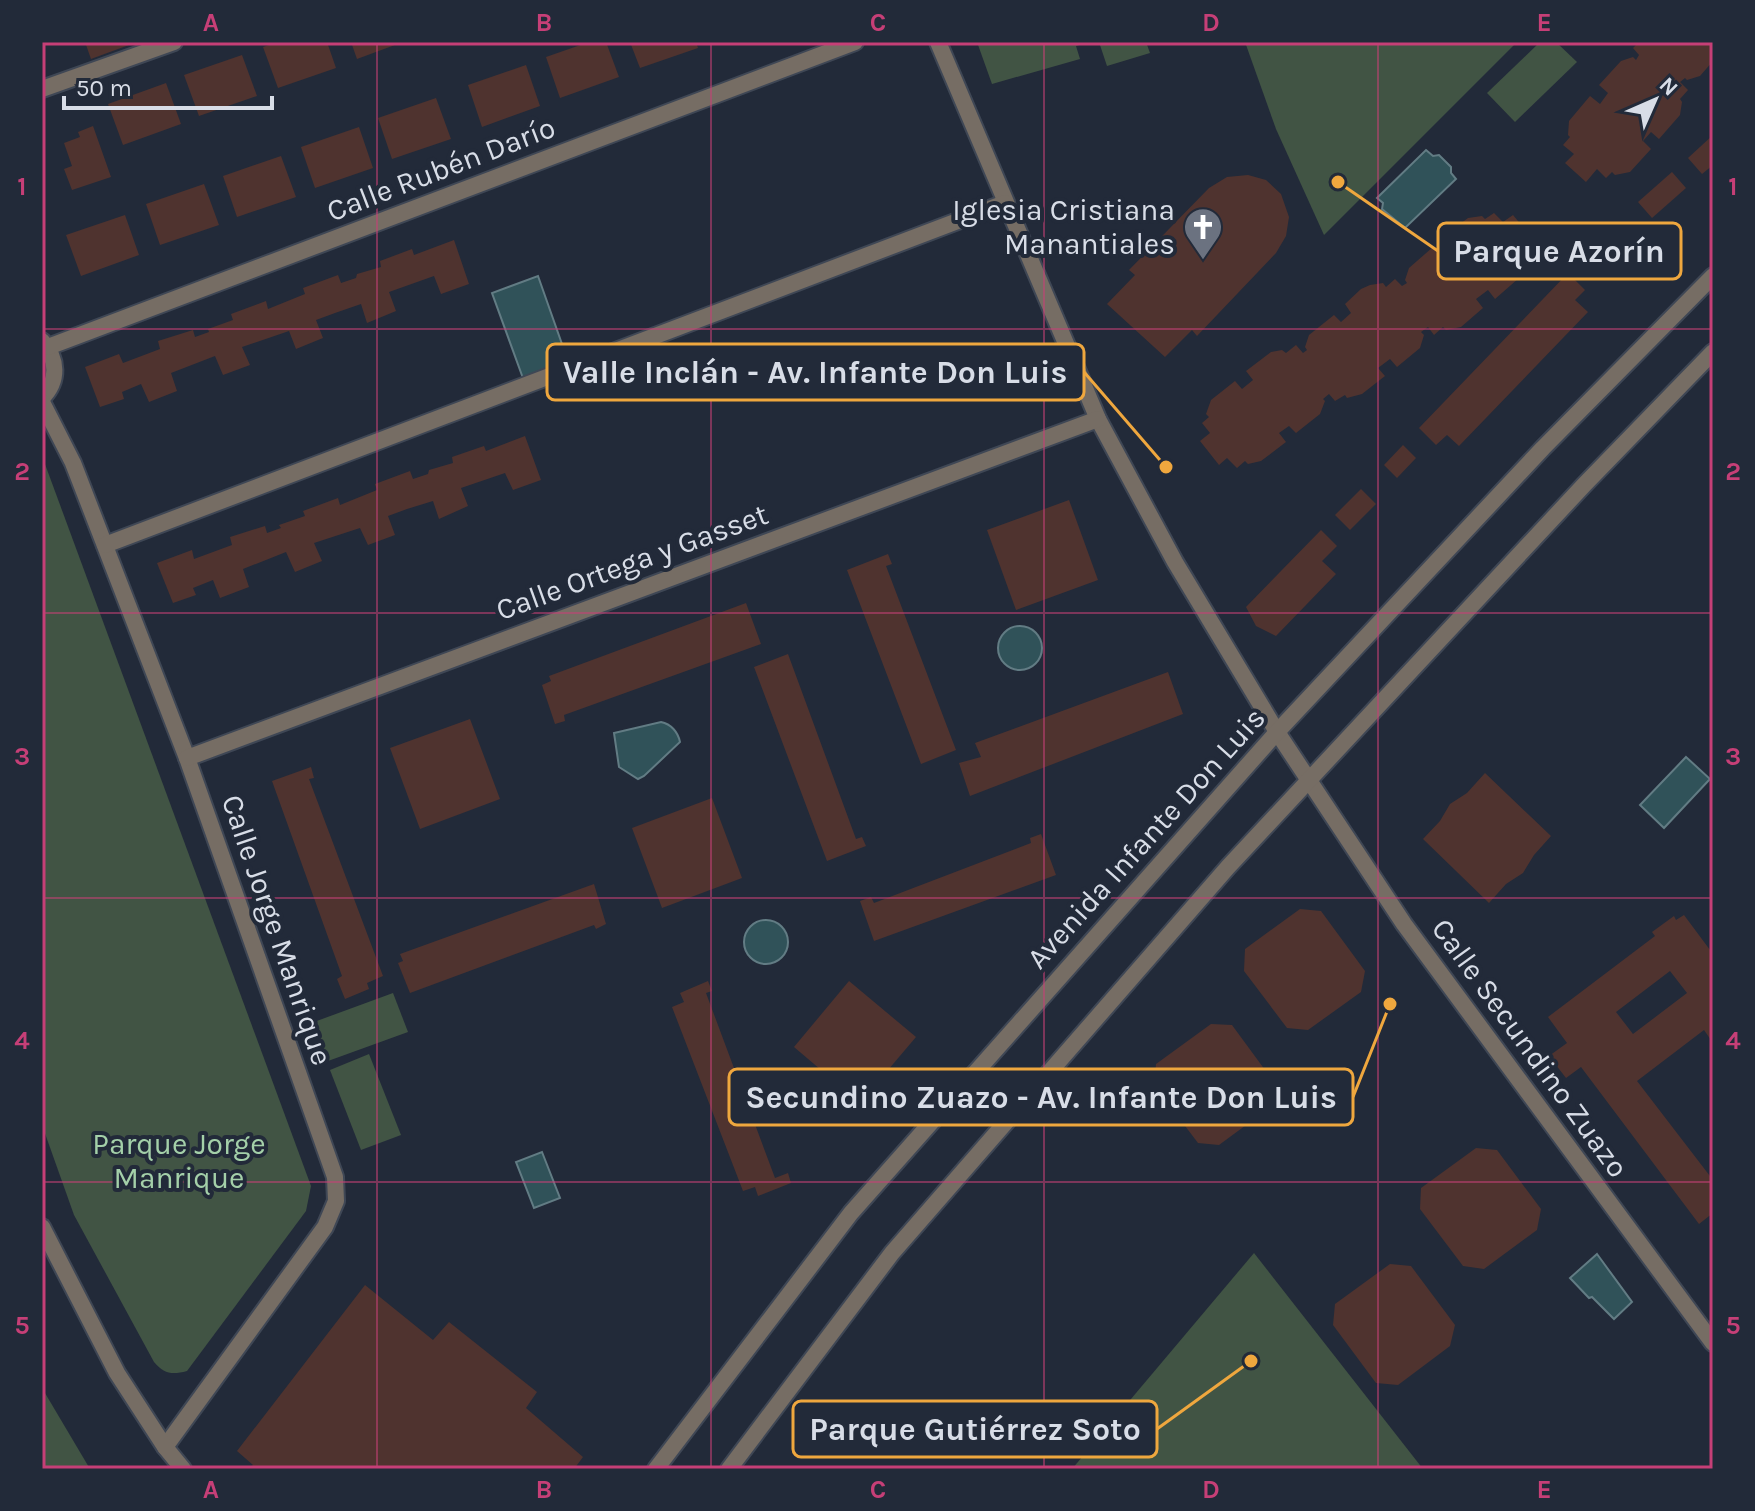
<svg xmlns="http://www.w3.org/2000/svg" width="1755" height="1511" viewBox="0 0 1755 1511" font-family="Karla,sans-serif">
<style>
.green{fill:#415444}
.water{fill:#305259;stroke:#627c84;stroke-width:2}
.building{fill:#4f332f;fill-rule:evenodd}
.lines{fill:none;stroke-linecap:round;stroke-linejoin:round}
.street-casing{stroke:#3f4755;stroke-width:20}
.street{stroke:#766d64;stroke-width:16}
.grid{fill:none;stroke:#c63f77;stroke-width:2;stroke-opacity:0.55}
.labels{text-anchor:middle;stroke-width:8;stroke-linejoin:round;paint-order:stroke}
.street-label{font-size:30px;fill:#d8dde7;stroke:#222a39}
.poi-label{font-size:30px;fill:#d8dde7;stroke:#222a39;text-anchor:end}
.park-label{font-size:30px;fill:#a4d0a9;stroke:#222a39}
.leader{fill:none;stroke:#efa73e;stroke-width:3}
.callout-dot{fill:#efa73e;stroke:#222a39;stroke-width:3}
.callout{fill:#222a39;stroke:#efa73e;stroke-width:3}
.callout-label{font-size:32px;text-anchor:middle;font-weight:bold;fill:#d8dde7}
.neatline{fill:none;stroke:#c63f77;stroke-width:3}
.grid-label{font-size:26px;text-anchor:middle;font-weight:bold;fill:#c63f77}
</style>
<rect width="100%" height="100%" fill="#222a39"/>
<g class="green">
<polygon points="977,42 1091,42 1076,46 1080,59 992,84"/>
<polygon points="1099,42 1107,42 1108,45 1119,42 1146,42 1150,53 1107,66"/>
<polygon points="1245,42 1517,42 1324,235 1276,129"/>
<polygon points="1540,42 1556,42 1577,62 1515,122 1487,93"/>
<path d="M42,456L311,1186L306,1211L187,1371C172,1375 164,1374 154,1362L74,1215L42,1125Z"/>
<polygon points="393,993 408,1032 328,1061 314,1022"/>
<polygon points="369,1054 401,1135 361,1150 330,1070"/>
<polygon points="1254,1253 1423,1469 1072,1469"/>
<polygon points="42,1388 90,1469 42,1469"/>
</g>
<g class="water">
<polygon points="1426,150 1433,156 1439,155 1451,167 1451,173 1456,179 1405,228 1382,209 1383,203 1377,198"/>
<polygon points="538,276 569,364 524,381 492,293"/>
<circle cx="1020" cy="648" r="22"/>
<path d="M661,722C671,724 678,732 680,742L644,776L638,779L619,767L614,733Z"/>
<polygon points="1686,757 1710,779 1664,828 1640,805"/>
<circle cx="766" cy="942" r="22"/>
<polygon points="542,1152 560,1198 534,1208 516,1162"/>
<polygon points="1597,1254 1632,1302 1614,1319 1592,1297 1589,1298 1570,1278"/>
</g>
<g class="building">
<polygon points="85,42 137,42 91,59"/>
<polygon points="278,42 327,42 336,68 278,88 263,47"/>
<polygon points="351,42 403,42 357,59"/>
<polygon points="589,42 606,42 619,77 560,98 546,57"/>
<polygon points="630,42 696,42 698,48 640,68"/>
<polygon points="1639,42 1713,42 1713,61 1700,76 1687,80 1685,78 1680,82 1688,90 1680,99 1682,102 1680,115 1659,139 1651,132 1643,141 1651,149 1630,172 1615,175 1612,172 1606,178 1597,169 1586,182 1565,163 1574,154 1563,145 1570,137 1568,135 1569,121 1590,96 1600,104 1608,93 1599,85 1621,61 1633,57 1636,60 1639,55 1633,48"/>
<polygon points="242,55 257,96 199,116 184,75"/>
<polygon points="526,65 540,106 482,127 468,85"/>
<polygon points="166,83 181,124 123,145 108,104"/>
<polygon points="436,98 451,139 392,159 378,118"/>
<polygon points="93,126 111,177 72,190 64,169 72,166 64,143 80,137 78,132"/>
<polygon points="359,127 373,168 315,188 301,147"/>
<polygon points="1713,135 1713,165 1702,174 1688,158"/>
<polygon points="281,156 296,197 237,217 223,176"/>
<polygon points="1672,172 1686,188 1652,218 1638,202"/>
<polygon points="1248,175 1266,180 1281,194 1289,217 1286,236 1276,253 1197,336 1192,330 1165,357 1107,304 1135,275 1129,270 1209,188 1227,177"/>
<polygon points="204,184 219,225 160,245 146,204"/>
<polygon points="1494,213 1503,222 1513,215 1532,238 1522,245 1530,256 1521,264 1523,267 1519,278 1495,299 1488,290 1476,299 1483,308 1461,327 1446,330 1443,327 1434,335 1428,327 1421,332 1424,335 1420,348 1397,367 1390,359 1378,368 1385,376 1362,394 1347,398 1345,395 1335,401 1329,394 1323,399 1325,401 1320,414 1296,433 1289,426 1279,433 1286,442 1261,461 1248,464 1245,461 1237,468 1227,458 1219,465 1200,441 1210,433 1202,423 1209,417 1206,414 1211,400 1235,381 1242,389 1253,380 1246,371 1271,352 1282,350 1286,353 1296,345 1303,353 1307,350 1305,347 1309,335 1334,315 1341,322 1351,313 1345,304 1361,289 1370,285 1383,283 1386,287 1395,279 1402,286 1407,283 1405,280 1409,268 1433,247 1441,255 1451,246 1444,236 1468,218 1482,216 1485,219"/>
<polygon points="125,215 139,255 81,276 66,235"/>
<polygon points="454,240 469,284 441,294 434,276 389,292 396,311 367,323 361,304 335,313 316,320 323,338 296,349 289,331 242,347 250,365 223,375 215,356 171,373 177,391 149,402 141,384 122,392 124,399 100,407 85,367 119,354 123,363 160,349 158,341 193,330 195,337 209,332 208,329 233,320 231,314 266,301 268,309 305,294 303,288 338,275 341,283 356,278 357,274 381,267 380,261 412,249 414,255"/>
<polygon points="1568,273 1585,290 1575,300 1588,312 1459,446 1447,435 1436,445 1419,428"/>
<polygon points="525,436 541,480 513,490 505,473 461,488 468,506 439,519 433,501 407,509 388,516 395,535 368,545 360,528 314,543 322,561 295,572 286,552 243,569 249,587 220,598 213,580 193,588 196,595 173,603 157,563 192,550 194,559 232,545 230,537 265,526 267,533 281,528 279,525 305,516 303,511 338,498 340,505 377,490 375,484 410,471 413,479 428,474 429,470 453,463 452,457 484,446 486,451"/>
<polygon points="1403,445 1416,458 1397,478 1384,465"/>
<polygon points="1361,489 1376,504 1350,530 1335,515"/>
<polygon points="1069,500 1098,580 1016,610 987,530"/>
<polygon points="1321,530 1337,546 1322,561 1336,574 1276,636 1256,626 1246,607"/>
<polygon points="888,554 892,564 886,566 956,750 921,764 847,570"/>
<polygon points="746,603 761,644 564,715 565,721 555,724 542,685 551,681 549,676"/>
<polygon points="788,654 856,839 862,837 866,846 827,861 754,667"/>
<polygon points="1168,672 1183,714 970,796 959,763 981,757 975,743"/>
<polygon points="470,719 500,799 420,829 390,748"/>
<polygon points="311,767 314,778 309,779 383,976 367,983 369,989 345,999 337,979 342,976 272,781"/>
<polygon points="1485,773 1551,836 1534,855 1523,873 1506,884 1489,903 1423,839 1440,821 1450,804 1467,793"/>
<polygon points="712,798 742,878 662,908 632,828"/>
<polygon points="1041,834 1056,875 874,941 860,901 871,897 874,903 1031,843 1030,838"/>
<polygon points="594,884 606,924 596,929 594,925 410,993 398,963 403,961 400,954"/>
<polygon points="1300,909 1321,911 1365,971 1361,992 1308,1030 1287,1028 1244,971 1245,949"/>
<path d="M1684,915L1713,954V1043L1704,1030L1637,1081L1713,1180V1213L1699,1224L1581,1067L1566,1078L1549,1056L1567,1043L1548,1017L1655,936L1652,932L1674,916L1676,920ZM1670,971L1687,993L1633,1034L1616,1012Z"/>
<polygon points="708,981 712,991 706,993 775,1178 788,1173 791,1183 758,1196 755,1187 743,1191 672,1007 684,1002 680,993"/>
<polygon points="849,981 916,1037 860,1103 794,1047"/>
<polygon points="1211,1024 1232,1025 1276,1085 1272,1106 1219,1145 1198,1143 1154,1085 1156,1064"/>
<polygon points="1476,1148 1497,1150 1541,1209 1537,1230 1484,1269 1463,1266 1420,1209 1421,1188"/>
<polygon points="1390,1264 1411,1266 1455,1325 1450,1346 1398,1385 1376,1383 1333,1325 1335,1304"/>
<polygon points="365,1285 433,1340 449,1322 537,1392 526,1408 583,1457 574,1469 249,1469 253,1465 237,1451"/>
</g>
<g class="lines">
<defs>
<g id="street">
<polyline points="938,42 1098,419 1175,562 1277,732 1404,924 1713,1343"/>
<polyline points="42,89 174,42"/>
<path d="M42,341C58,359 59,381 42,398"/>
<polyline points="48,347 855,42"/>
<polyline points="42,402 73,463 187,758 335,1177 336,1201 325,1227 165,1447"/>
<polyline points="105,545 1005,203"/>
<polyline points="187,758 1098,419"/>
<polyline points="42,1227 117,1373 165,1447 183,1469"/>
<polyline points="656,1469 851,1213 1277,732 1543,448 1713,276"/>
<polyline points="729,1469 892,1253 1228,867 1584,485 1713,352"/>
</g>
</defs>
<use href="#street" class="street-casing"/>
<use href="#street" class="street"/>
</g>
<path class="grid" d="M377,42V1469M711,42V1469M1044,42V1469M1378,42V1469M42,329H1713M42,613H1713M42,898H1713M42,1182H1713"/>
<defs>
<symbol id="church-pin" viewBox="-11 -11 22 30"><path d="M0 17L-7.5 6A9.5 9.5 0 1 1 7.5 6Z" fill="#6b7280" stroke="#222a39"/><path d="M-1.2-6h2.4v3.5h3.3v2.4h-3.3V6h-2.4V-.1h-3.3v-2.4h3.3Z" fill="#fff"/></symbol>
</defs>
<g fill-rule="evenodd">
<use href="#church-pin" x="1181" y="205" width="44" height="60"/>
</g>
<g class="labels">
<g class="street-label">
<text transform="translate(441 169) rotate(-21)" y="10">Calle Rubén Darío</text>
<text transform="translate(632 562) rotate(-20)" y="10">Calle Ortega y Gasset</text>
<text transform="translate(1146 838) rotate(-48)" y="10">Avenida Infante Don Luis</text>
<text transform="translate(277 930) rotate(71)" y="10">Calle Jorge Manrique</text>
<text transform="translate(1530 1048) rotate(54)" y="10">Calle Secundino Zuazo</text>
</g>
<g class="poi-label">
<text x="1175" y="220">Iglesia Cristiana<tspan x="1175" dy="34">Manantiales</tspan></text>
</g>
<g class="park-label">
<text x="179" y="1154">Parque Jorge<tspan x="179" dy="34">Manrique</tspan></text>
</g>
</g>
<path class="leader" d="M1338 182L1438 251M1166 467L1084 372M1390 1004L1353 1097M1251 1361L1157 1429"/>
<g class="callout-dot">
<circle cx="1338" cy="182" r="8"/>
<circle cx="1166" cy="467" r="8"/>
<circle cx="1390" cy="1004" r="8"/>
<circle cx="1251" cy="1361" r="8"/>
</g>
<g class="callout">
<rect x="1438" y="223" width="243" height="56" rx="8"/>
<rect x="547" y="344" width="537" height="56" rx="8"/>
<rect x="729" y="1069" width="624" height="56" rx="8"/>
<rect x="793" y="1401" width="364" height="56" rx="8"/>
</g>
<g class="callout-label">
<text x="1559" y="262">Parque Azorín</text>
<text x="815" y="383">Valle Inclán - Av. Infante Don Luis</text>
<text x="1041" y="1108">Secundino Zuazo - Av. Infante Don Luis</text>
<text x="975" y="1440">Parque Gutiérrez Soto</text>
</g>
<rect width="1755" height="1511" fill="none" stroke="#222a39" stroke-width="88"/>
<g transform="translate(1655 100) rotate(45)" stroke="#222a39" stroke-width="6" paint-order="stroke">
<path d="M0-6L14 30L0 20L-14 30Z" fill="#d8dde7"/>
<text y="-12" font-size="22" font-weight="bold" text-anchor="middle" fill="#d8dde7">N</text>
</g>
<path d="M64 96v12h208v-12" fill="none" stroke="#d8dde7" stroke-width="4"/>
<text x="76" y="96" font-size="24" fill="#d8dde7" stroke="#222a39" stroke-width="6" paint-order="stroke">50 m</text>
<rect x="44" y="44" width="1667" height="1423" class="neatline"/>
<g class="grid-label">
<text x="211" y="31">A</text>
<text x="544" y="31">B</text>
<text x="878" y="31">C</text>
<text x="1211" y="31">D</text>
<text x="1544" y="31">E</text>
<text x="22" y="195">1</text>
<text x="1733" y="195">1</text>
<text x="22" y="480">2</text>
<text x="1733" y="480">2</text>
<text x="22" y="765">3</text>
<text x="1733" y="765">3</text>
<text x="22" y="1049">4</text>
<text x="1733" y="1049">4</text>
<text x="22" y="1334">5</text>
<text x="1733" y="1334">5</text>
<text x="211" y="1498">A</text>
<text x="544" y="1498">B</text>
<text x="878" y="1498">C</text>
<text x="1211" y="1498">D</text>
<text x="1544" y="1498">E</text>
</g>
</svg>
